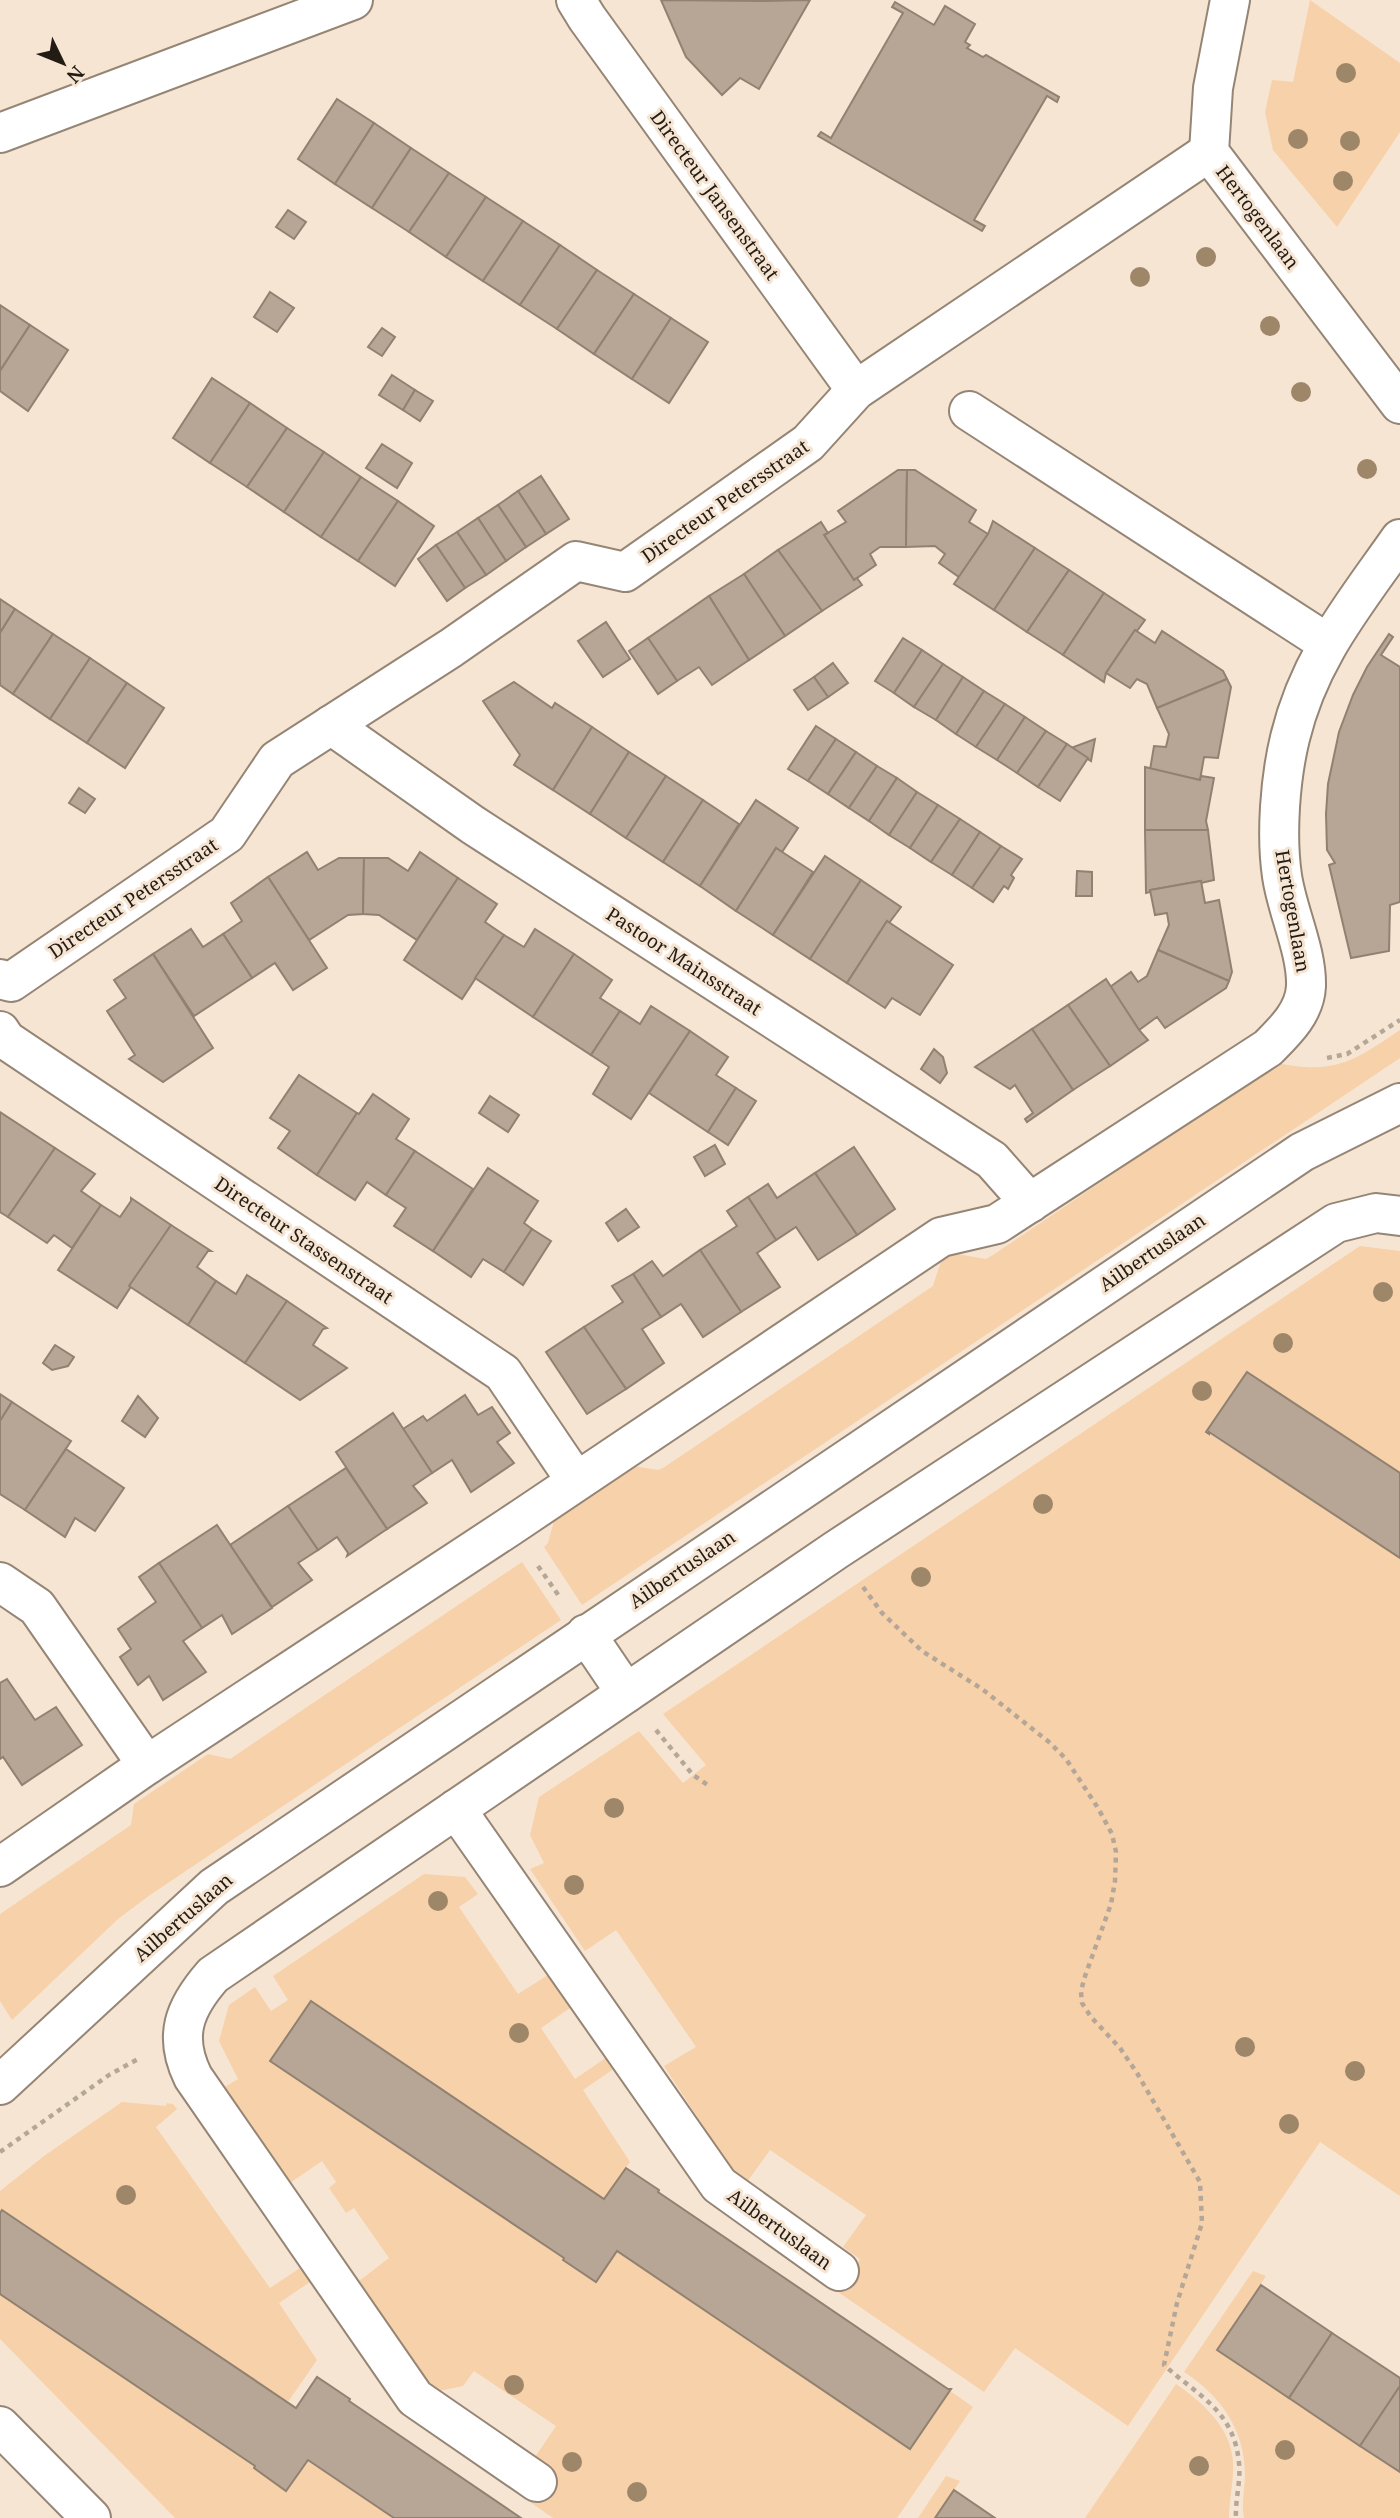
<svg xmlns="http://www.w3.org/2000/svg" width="1400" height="2518" viewBox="0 0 1400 2518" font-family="'Noto Serif',serif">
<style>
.green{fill:#f7d1a9}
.building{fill:#b7a695;stroke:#918171;stroke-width:2}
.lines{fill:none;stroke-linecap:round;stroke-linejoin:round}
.street-casing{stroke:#958575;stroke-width:42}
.secondary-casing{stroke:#958575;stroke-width:42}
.path{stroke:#b5a798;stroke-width:4.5;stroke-dasharray:5 5;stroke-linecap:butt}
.street{stroke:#fff;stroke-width:38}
.secondary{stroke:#fff;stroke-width:38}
.tree{fill:#9e8669}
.labels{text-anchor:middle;stroke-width:6;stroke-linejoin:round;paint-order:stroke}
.street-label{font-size:19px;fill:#221c15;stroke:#f7e5d3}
</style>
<rect width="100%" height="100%" fill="#f7e5d3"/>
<g class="green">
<polygon points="1310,0 1400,63 1400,132 1337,227 1273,150 1265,112 1272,80 1293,82"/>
<path d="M1400,1030V1058L582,1605L544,1547L548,1543L554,1521L634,1466L658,1470L663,1468L933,1286L941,1261L951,1253L986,1259L993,1255L1277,1063C1335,1075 1354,1061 1400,1030Z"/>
<polygon points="1360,1246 1400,1251 1400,1473 1247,1372 1207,1432 1400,1558 1400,2196 1320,2142 1128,2426 1015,2348 984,2392 838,2292 860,2259 843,2247 866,2215 770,2150 747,2182 735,2175 664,2066 696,2047 616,1930 585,1951 530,1869 544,1863 530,1835 539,1797 639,1731 683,1783 706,1765 663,1714"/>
<polygon points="522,1562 561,1620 150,1895 118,1919 12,2020 0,2001 0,1914 131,1825 134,1804 208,1754 230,1759"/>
<polygon points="424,1874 465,1877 478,1894 459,1907 518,1994 551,1973 573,2006 541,2028 575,2079 607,2057 615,2068 583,2090 630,2162 604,2199 311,2001 270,2062 564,2258 563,2260 595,2282 617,2251 910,2449 950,2391 973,2407 897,2518 553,2518 530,2502 552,2469 535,2457 556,2426 474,2371 463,2386 439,2391 432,2386 359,2281 389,2258 354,2208 346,2213 329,2188 336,2182 322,2161 290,2183 223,2088 238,2079 219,2041 229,2005 255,1987 271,2011 288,2000 273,1976"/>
<polygon points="122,2102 166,2106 167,2103 173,2104 177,2109 156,2127 270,2288 300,2268 310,2282 279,2303 317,2360 288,2402 3,2210 0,2213 0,2191 44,2156"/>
<path d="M1253,2271L1266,2276L1217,2350L1400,2472V2518H1244C1241,2503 1245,2489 1245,2475C1245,2430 1221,2396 1184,2372Z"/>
<polygon points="0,2294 255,2466 254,2469 286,2491 308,2460 394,2518 175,2518 0,2339"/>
<path d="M1176,2384C1202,2402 1231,2427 1233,2462C1234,2481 1229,2500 1229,2518H1085Z"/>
<polygon points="946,2476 960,2481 935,2518 918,2518"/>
</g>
<g class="building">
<polygon points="661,0 762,1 810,0 759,89 740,78 722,95 686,57"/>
<polygon points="895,2 934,25 945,6 975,24 965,42 970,45 967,48 983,57 986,55 1059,97 1057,102 1047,96 974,220 985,226 982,231 818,136 821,132 831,138 903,13 892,7"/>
<polygon points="337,99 374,123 335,184 298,159"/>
<polygon points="374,123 411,148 372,208 335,184"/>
<polygon points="411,148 449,173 409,232 372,208"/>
<polygon points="449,173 486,197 446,257 409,232"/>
<polygon points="486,197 523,221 483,281 446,257"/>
<polygon points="288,210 306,222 294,239 276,227"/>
<polygon points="523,221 560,245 520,305 483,281"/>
<polygon points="560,245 597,270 557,329 520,305"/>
<polygon points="597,270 634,294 594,354 557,329"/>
<polygon points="270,292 294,308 277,332 254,317"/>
<polygon points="634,294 671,318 632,379 594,354"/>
<polygon points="0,305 30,325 0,371"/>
<polygon points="671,318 708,342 669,403 632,379"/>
<polygon points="30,325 68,350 28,411 0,391 0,371"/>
<polygon points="382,328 395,337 382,356 368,347"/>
<polygon points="392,375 415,390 403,410 379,395"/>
<polygon points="212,378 250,403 210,463 173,438"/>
<polygon points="415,390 433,401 420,421 403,410"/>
<polygon points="250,403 287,428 247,487 210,463"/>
<polygon points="287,428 324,452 284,512 247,487"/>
<polygon points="382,444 412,463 397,488 366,468"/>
<polygon points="324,452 361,477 321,537 284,512"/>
<polygon points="898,470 907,470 906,547 880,547 870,554 876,565 854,580 824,535 846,522 838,511"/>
<polygon points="907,470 915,470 976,510 969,522 988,534 959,577 939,563 945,554 935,546 906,547"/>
<polygon points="541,476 569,519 546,534 518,491"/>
<polygon points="361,477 398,501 358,561 321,537"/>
<polygon points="518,491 546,534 526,547 498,505"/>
<polygon points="398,501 434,526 395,586 358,561"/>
<polygon points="498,505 526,547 506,561 478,518"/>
<polygon points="478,518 506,561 486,575 457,532"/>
<polygon points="993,521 1035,548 994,610 954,584 988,534"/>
<polygon points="821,522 828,533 824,535 854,580 857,578 862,585 822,611 778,550"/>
<polygon points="457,532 486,575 465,588 436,545"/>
<polygon points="436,545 465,588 447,601 418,559"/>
<polygon points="1035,548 1069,570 1027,632 994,610"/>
<polygon points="778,550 822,611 785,636 744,574"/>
<polygon points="1069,570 1104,593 1063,655 1027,632"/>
<polygon points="744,574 785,636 749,660 709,596"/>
<polygon points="1104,593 1145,620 1137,631 1135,630 1106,673 1104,682 1063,655"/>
<polygon points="709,596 749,660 712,685 699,667 677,681 648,638"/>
<polygon points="0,599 15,609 0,633"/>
<polygon points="15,609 53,634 13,694 0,685 0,633"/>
<polygon points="606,622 630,659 603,677 578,641"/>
<polygon points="1135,630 1155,643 1162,631 1223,671 1227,679 1157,708 1147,684 1137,679 1130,688 1106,673"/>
<polygon points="53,634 90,658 50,719 13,694"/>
<polygon points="1389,634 1393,637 1381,655 1400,667 1400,902 1390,905 1389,951 1351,958 1329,865 1335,863 1327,850 1326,814 1328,784 1339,732 1353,695 1367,667"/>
<polygon points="648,638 677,681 658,694 629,651"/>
<polygon points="903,638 922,650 894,693 875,681"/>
<polygon points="922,650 943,664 914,707 894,693"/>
<polygon points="90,658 127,683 87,743 50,719"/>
<polygon points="833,663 848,683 828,697 814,677"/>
<polygon points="943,664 963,677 936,720 914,707"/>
<polygon points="814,677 828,697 808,710 794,690"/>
<polygon points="963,677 984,691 956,734 936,720"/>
<polygon points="1227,679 1231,687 1218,758 1204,757 1200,780 1150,770 1154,746 1166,747 1169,734 1157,708"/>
<polygon points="514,682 552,708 555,703 592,727 553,790 514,765 520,755 483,701"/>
<polygon points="127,683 164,708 125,768 87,743"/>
<polygon points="984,691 1005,704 976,747 956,734"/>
<polygon points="1005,704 1025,717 997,760 976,747"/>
<polygon points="1025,717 1046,731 1017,773 997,760"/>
<polygon points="816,726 836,739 808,781 788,769"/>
<polygon points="592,727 629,752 590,814 553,790"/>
<polygon points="1046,731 1067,744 1038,787 1017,773"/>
<polygon points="836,739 856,752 828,794 808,781"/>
<polygon points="1095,739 1091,761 1071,748"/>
<polygon points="1067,744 1088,758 1060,801 1038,787"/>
<polygon points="629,752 666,776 626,838 590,814"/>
<polygon points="856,752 877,766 849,808 828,794"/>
<polygon points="877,766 897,778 869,821 849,808"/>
<polygon points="1145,767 1200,780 1201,776 1214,778 1206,821 1208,830 1145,830"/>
<polygon points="666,776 703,800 663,862 626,838"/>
<polygon points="897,778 917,792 889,835 869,821"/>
<polygon points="79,788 95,799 85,813 69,803"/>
<polygon points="917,792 938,805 910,848 889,835"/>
<polygon points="703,800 739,824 700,886 663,862"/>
<polygon points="756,800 798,828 782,852 776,848 736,911 700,886"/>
<polygon points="938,805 960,819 931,862 910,848"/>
<polygon points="960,819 980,832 952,875 931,862"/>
<polygon points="1145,830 1208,830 1214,880 1201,883 1201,881 1150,890 1150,892 1146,893"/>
<polygon points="980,832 1001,846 972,888 952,875"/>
<polygon points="1001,846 1022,859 1011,875 1014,878 1008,889 1004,886 993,902 972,888"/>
<polygon points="776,848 813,872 773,935 736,911"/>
<polygon points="307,852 318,870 339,858 364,858 363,914 348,915 309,940 268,877"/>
<polygon points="420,852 458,878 417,940 379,915 363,914 364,858 388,858 408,871"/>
<polygon points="825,856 861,880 810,959 773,935"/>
<polygon points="1077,871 1092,872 1092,896 1076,896"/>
<polygon points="268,877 327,968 293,990 275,963 252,978 223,934 242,921 231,903"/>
<polygon points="458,878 497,904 485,922 504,935 462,999 404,960"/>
<polygon points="861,880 901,907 889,923 887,921 847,983 810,959"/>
<polygon points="1201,881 1205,903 1219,900 1232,972 1229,981 1158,950 1169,925 1167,913 1155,915 1150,890"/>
<polygon points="887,921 953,965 920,1015 892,998 885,1008 847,983"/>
<polygon points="191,929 203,947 223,934 252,978 194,1016 153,954"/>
<polygon points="535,929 574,954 533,1017 475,978 504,935 524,947"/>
<polygon points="1158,950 1229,981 1226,988 1165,1028 1157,1017 1139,1030 1110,987 1131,972 1138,982 1147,976"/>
<polygon points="153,954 213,1048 163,1082 129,1059 135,1055 107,1011 126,998 114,980"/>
<polygon points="574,954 612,980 600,998 620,1011 591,1055 533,1017"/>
<polygon points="1106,979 1139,1030 1148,1040 1110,1066 1068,1005"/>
<polygon points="1068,1005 1110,1066 1073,1090 1032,1029"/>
<polygon points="651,1006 690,1031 631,1119 593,1094 609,1067 591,1055 620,1011 640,1024"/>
<polygon points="1032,1029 1073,1090 1027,1122 1025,1119 1033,1113 1015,1085 1010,1089 975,1067"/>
<polygon points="690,1031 728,1057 716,1075 736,1088 708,1132 649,1093"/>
<polygon points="934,1049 943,1057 947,1073 940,1083 921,1069"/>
<polygon points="299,1075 357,1113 317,1175 278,1148 290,1131 270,1118"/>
<polygon points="736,1088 756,1101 728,1145 708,1132"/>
<polygon points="373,1094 409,1119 396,1139 415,1151 386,1195 367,1182 355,1200 317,1175 357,1113 359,1114"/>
<polygon points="490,1096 519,1115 508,1132 479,1113"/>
<polygon points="0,1112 55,1148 8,1217 0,1212"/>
<polygon points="715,1145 725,1164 705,1176 694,1157"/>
<polygon points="854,1147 895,1209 857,1235 815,1173"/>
<polygon points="55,1148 95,1174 81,1191 101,1205 72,1248 54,1235 47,1243 8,1217"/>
<polygon points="415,1151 473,1189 433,1251 394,1226 406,1208 386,1195"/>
<polygon points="488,1168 538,1201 524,1223 532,1229 504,1272 483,1259 471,1277 433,1251"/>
<polygon points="815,1173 857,1235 818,1260 796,1227 776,1240 748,1197 768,1184 777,1198"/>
<polygon points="748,1197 776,1240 757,1253 780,1287 741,1312 700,1250 737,1226 727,1211"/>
<polygon points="131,1198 171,1225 117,1308 58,1270 101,1205 120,1217 131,1201"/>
<polygon points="626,1209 639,1227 618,1241 606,1223"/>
<polygon points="171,1225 211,1251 208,1251 197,1267 216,1281 188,1325 129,1286"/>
<polygon points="532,1229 551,1241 523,1285 504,1272"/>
<polygon points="700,1250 741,1312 703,1337 681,1304 661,1317 633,1274 652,1261 663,1276"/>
<polygon points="633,1274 661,1317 642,1329 664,1363 626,1389 584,1327 623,1302 612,1286"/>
<polygon points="247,1275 287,1301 245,1363 188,1325 216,1281 236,1294"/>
<polygon points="287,1301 327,1328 323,1329 313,1345 347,1368 300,1400 245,1363"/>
<polygon points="584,1327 626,1389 587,1414 546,1352"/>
<polygon points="55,1345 74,1357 68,1366 52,1370 43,1363"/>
<polygon points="1247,1372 1400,1473 1400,1558 1209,1432 1209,1434 1206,1432"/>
<polygon points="0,1394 12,1402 0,1421"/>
<polygon points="465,1395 478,1415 492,1407 510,1433 497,1442 514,1463 471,1492 452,1460 432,1473 403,1429 423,1416 427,1421"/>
<polygon points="138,1396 158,1418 145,1437 122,1421"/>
<polygon points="12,1402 71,1441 25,1510 0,1494 0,1421"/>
<polygon points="393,1413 432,1473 413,1486 427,1503 387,1529 336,1452"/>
<polygon points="66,1449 124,1488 95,1531 75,1518 65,1537 25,1510"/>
<polygon points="346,1468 387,1529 347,1556 348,1553 337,1537 318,1550 288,1506"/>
<polygon points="288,1506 318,1550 298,1563 312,1580 272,1607 230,1545"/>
<polygon points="217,1525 272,1608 232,1634 222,1615 202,1628 159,1563"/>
<polygon points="159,1563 202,1628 183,1641 206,1672 163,1700 149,1676 138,1685 120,1657 131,1649 118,1629 156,1602 139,1577"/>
<polygon points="7,1679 35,1720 56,1707 82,1745 22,1785 3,1757 0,1759 0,1683"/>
<polygon points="311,2001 604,2199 626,2168 659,2190 658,2192 948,2389 951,2389 910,2449 617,2251 596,2282 563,2260 564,2258 270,2061"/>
<polygon points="2,2210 296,2408 317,2377 350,2399 349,2401 521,2518 394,2518 308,2460 286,2491 254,2468 255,2466 0,2294 0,2213"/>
<polygon points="1261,2285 1332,2333 1289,2398 1217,2350"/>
<polygon points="1332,2333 1400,2378 1400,2386 1360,2446 1289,2398"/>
<polygon points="1400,2386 1400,2472 1360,2446"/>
<polygon points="954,2490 995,2518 935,2518"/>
</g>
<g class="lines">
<defs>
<g id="street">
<polyline points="576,0 587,18 856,390"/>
<polyline points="1230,0 1213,88 1209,152 1400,404"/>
<polyline points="0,133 353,0"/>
<polyline points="969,411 1327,643"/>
<polyline points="331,725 473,825 992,1160 1030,1203"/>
<polyline points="0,979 11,982 227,834 277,760 451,648 576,561 625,572 808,443 856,390 1209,152"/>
<polyline points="0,1031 6,1040 503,1373 576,1481"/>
<polyline points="0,1582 37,1607 147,1765"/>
<polyline points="586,1634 626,1693"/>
<polyline points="456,1809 719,2185 839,2271"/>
<path d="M0,1867L147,1765L509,1527L941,1237L997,1224L1268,1048C1285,1031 1305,1012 1306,986C1307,951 1287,911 1282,876C1276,835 1280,779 1290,738C1309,658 1354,605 1400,539"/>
<polyline points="0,2426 91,2518"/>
<path d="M537,2482L415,2398L193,2077C173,2036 184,2008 213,1975L836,1550L1336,1223L1376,1213L1400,1216"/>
</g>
<polyline id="secondary" points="0,2085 214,1887 1302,1152 1400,1103"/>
</defs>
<use href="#street" class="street-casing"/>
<use href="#secondary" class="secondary-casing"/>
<g class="path">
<polyline points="1327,1058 1347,1054 1400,1020"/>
<polyline points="538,1566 559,1596"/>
<path d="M863,1587L882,1613L922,1651L982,1689L1049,1742L1066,1759L1098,1808L1112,1834L1116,1852L1115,1881L1111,1904L1084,1979L1081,1992L1082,2003L1091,2017L1120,2048L1137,2073L1200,2182L1202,2223L1177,2303L1164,2365C1198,2396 1234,2410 1239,2463C1241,2481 1235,2500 1236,2518"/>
<polyline points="656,1730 693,1775 708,1785"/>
<polyline points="0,2152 109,2075 138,2059"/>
</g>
<use href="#street" class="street"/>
<use href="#secondary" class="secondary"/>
</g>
<g class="tree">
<circle cx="1346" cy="73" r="10"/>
<circle cx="1298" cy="139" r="10"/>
<circle cx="1350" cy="141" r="10"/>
<circle cx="1343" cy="181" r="10"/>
<circle cx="1206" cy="257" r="10"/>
<circle cx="1140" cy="277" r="10"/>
<circle cx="1270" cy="326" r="10"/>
<circle cx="1301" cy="392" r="10"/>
<circle cx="1367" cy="469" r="10"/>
<circle cx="1383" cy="1292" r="10"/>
<circle cx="1283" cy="1343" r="10"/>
<circle cx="1202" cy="1391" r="10"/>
<circle cx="1043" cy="1504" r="10"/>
<circle cx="921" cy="1577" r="10"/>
<circle cx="614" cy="1808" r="10"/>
<circle cx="574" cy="1885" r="10"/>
<circle cx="438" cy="1901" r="10"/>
<circle cx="519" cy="2033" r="10"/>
<circle cx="1245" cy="2047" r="10"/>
<circle cx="1355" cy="2071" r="10"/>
<circle cx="1289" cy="2124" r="10"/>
<circle cx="126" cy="2195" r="10"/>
<circle cx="514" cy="2385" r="10"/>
<circle cx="1285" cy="2450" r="10"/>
<circle cx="572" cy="2462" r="10"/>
<circle cx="1199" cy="2466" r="10"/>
<circle cx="637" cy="2492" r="10"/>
</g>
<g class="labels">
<g class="street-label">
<text transform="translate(715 195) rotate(54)" y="7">Directeur Jansenstraat</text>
<text transform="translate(1258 217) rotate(53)" y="7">Hertogenlaan</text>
<text transform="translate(725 501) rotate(-35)" y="7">Directeur Petersstraat</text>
<text transform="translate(133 898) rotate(-34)" y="7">Directeur Petersstraat</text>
<text transform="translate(1293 911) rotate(80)" y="7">Hertogenlaan</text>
<text transform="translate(684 961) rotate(33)" y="7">Pastoor Mainsstraat</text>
<text transform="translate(304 1240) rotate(34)" y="7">Directeur Stassenstraat</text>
<text transform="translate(1152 1252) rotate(-34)" y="7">Ailbertuslaan</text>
<text transform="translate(682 1569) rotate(-34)" y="7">Ailbertuslaan</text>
<text transform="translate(183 1917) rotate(-41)" y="7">Ailbertuslaan</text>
<text transform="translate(780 2229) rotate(36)" y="7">Ailbertuslaan</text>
</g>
</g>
<g transform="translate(63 63) rotate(133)" stroke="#f7e5d3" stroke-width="5" paint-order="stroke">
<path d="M0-5L12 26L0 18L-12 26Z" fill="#221c15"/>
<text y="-10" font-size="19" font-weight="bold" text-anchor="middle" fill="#221c15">N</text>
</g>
</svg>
